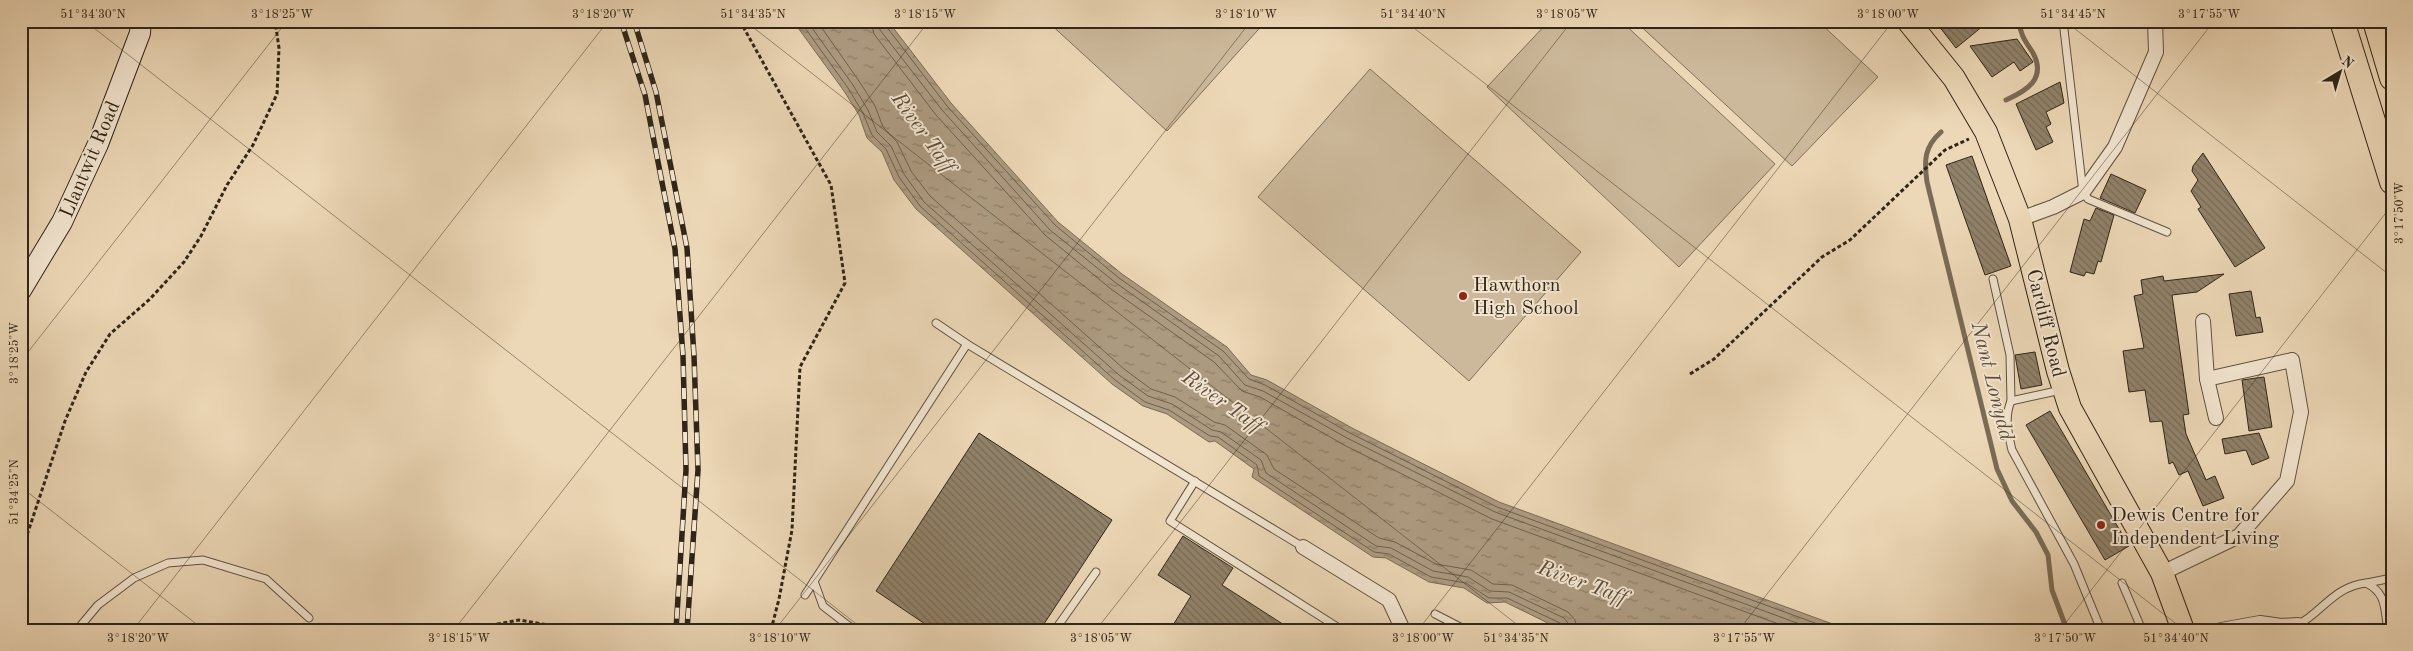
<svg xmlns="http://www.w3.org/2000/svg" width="2413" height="651" viewBox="0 0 2413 651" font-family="'Old Standard TT',serif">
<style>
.green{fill:#ccb99b;stroke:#7e6f5a}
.water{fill:url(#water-ripples);stroke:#7a6b56}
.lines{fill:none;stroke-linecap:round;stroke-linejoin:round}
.shore{stroke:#6e604c;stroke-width:1}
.stream{stroke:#7a6b56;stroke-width:5}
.building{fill:url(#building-back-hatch);stroke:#2f2518}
.service-casing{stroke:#5e5240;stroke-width:9}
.minor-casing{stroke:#5e5240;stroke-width:16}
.secondary-casing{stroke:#2f2518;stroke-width:22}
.primary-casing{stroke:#2f2518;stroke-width:24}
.trunk-casing{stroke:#2f2518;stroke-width:26}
.path{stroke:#2f2518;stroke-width:3;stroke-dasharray:4 2.5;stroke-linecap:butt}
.service{stroke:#f3e5d0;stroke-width:7}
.minor{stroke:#f3e5d0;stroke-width:14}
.secondary{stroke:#f3e5d0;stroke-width:20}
.primary{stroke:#ecd7b6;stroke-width:22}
.trunk{stroke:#ecd7b6;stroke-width:24}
.rail-casing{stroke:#2f2518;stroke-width:5.5}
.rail{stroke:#f3e5d0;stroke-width:4;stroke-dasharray:11;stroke-linecap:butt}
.ticks{fill:none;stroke:#2f2518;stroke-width:1;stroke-opacity:0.45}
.poi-dot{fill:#8f2418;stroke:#f3e5d0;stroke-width:2}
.labels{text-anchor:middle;stroke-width:4;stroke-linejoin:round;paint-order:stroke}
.street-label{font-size:20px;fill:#2f2518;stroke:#f3e5d0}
.poi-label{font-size:20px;fill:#2f2518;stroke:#f3e5d0;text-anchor:start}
.water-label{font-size:21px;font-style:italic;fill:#5b4e3c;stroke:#f3e5d0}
.neatline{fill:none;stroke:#2f2518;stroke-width:2}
.ticks-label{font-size:12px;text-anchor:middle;fill:#2f2518}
</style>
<defs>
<pattern id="water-ripples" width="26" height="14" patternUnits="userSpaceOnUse" patternTransform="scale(1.25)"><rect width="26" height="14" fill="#ac9a80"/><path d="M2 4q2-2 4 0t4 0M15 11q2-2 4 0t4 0" fill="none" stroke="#8c7d68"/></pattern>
<pattern id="building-back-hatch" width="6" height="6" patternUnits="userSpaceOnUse" patternTransform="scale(1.25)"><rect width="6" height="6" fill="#91826a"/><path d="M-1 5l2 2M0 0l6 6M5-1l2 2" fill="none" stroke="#776a56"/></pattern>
</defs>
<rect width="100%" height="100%" fill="#ecd7b6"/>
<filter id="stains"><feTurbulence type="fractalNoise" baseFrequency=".004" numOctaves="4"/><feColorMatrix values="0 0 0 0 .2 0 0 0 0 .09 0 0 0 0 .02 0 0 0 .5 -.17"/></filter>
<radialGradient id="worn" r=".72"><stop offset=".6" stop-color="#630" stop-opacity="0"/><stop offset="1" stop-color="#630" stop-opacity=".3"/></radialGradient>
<g class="green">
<polygon points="1047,21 1266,21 1167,131"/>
<polygon points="1549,21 1621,21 1775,164 1679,267 1487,87"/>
<polygon points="1635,21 1818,21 1878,77 1792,166"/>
<polygon points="1370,69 1581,252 1469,381 1258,197"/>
</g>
<polygon class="water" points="793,21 888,21 951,103 1058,222 1122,274 1227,347 1251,375 1267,380 1352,428 1499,502 1849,630 1562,630 1505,602 1487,603 1464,588 1429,582 1386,558 1373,557 1252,477 1254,469 1215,441 1209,442 1167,414 1143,406 1112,384 916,209 894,180 882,152 867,138 859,115 844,91"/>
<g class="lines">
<g class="shore">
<polyline points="800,21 848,88 863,113 872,135 886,149 899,177 920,206 1115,380 1145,402 1169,410 1210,436 1218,437 1257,465 1259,476 1374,552 1389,554 1431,577 1466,583 1489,598 1507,598 1560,623 1563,630"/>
<polyline points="807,21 853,85 868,110 877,132 891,146 904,174 924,202 1119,375 1148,396 1172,404 1212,430 1221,432 1261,460 1266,473 1376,546 1391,548 1433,571 1468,577 1490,591 1509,592 1564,618 1568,623 1569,630"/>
<polyline points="817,21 859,81 875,106 883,127 897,142 911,171 930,196 1124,369 1151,389 1175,397 1214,422 1225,425 1267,455 1274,469 1379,538 1395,542 1436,564 1471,570 1493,584 1512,585 1568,612 1575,620 1577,630"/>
<polyline points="871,21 874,34 936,115 1045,235 1111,289 1214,362 1242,391 1260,397 1344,445 1492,519 1795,630"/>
<polyline points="878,21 880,30 942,110 1050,230 1116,283 1219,356 1245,385 1263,391 1347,438 1495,512 1816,630"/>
<polyline points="885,21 886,26 947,106 1055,225 1119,278 1223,351 1249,379 1265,385 1350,433 1497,507 1834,630"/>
</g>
<g class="stream">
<path d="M2006,100C2026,91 2047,79 2033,53C2026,42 2020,35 2019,21"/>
<path d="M1941,132C1924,147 1924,161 1927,182L1997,469L2012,501L2036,532L2048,555L2052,590L2067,630"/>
</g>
</g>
<g class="building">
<polygon points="1935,21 1989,21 1956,48"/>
<polygon points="2017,39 2033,62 2020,71 2014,62 1992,77 1970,46"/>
<polygon points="2060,82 2064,103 2046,112 2051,124 2046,127 2053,142 2036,150 2016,104"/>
<polygon points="2203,153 2265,248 2235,267 2198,209 2201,207 2191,191 2198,180 2192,171 2193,166"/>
<polygon points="1972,156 2011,266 1985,275 1946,165"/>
<polygon points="2111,174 2146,190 2135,213 2100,198"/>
<polygon points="2096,208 2114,215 2101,262 2098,261 2094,274 2086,272 2084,276 2070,272 2084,219 2090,221"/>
<polygon points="2224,274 2197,292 2172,295 2189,414 2183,415 2186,434 2206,480 2215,476 2224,498 2203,506 2188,471 2179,475 2173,462 2169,464 2162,421 2150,422 2145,390 2129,392 2123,351 2144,348 2134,296 2143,294 2141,280 2163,276 2164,281"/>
<polygon points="2251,291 2256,318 2260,317 2263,332 2236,336 2229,294"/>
<polygon points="2035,352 2042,385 2021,389 2015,355"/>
<polygon points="2264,377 2272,427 2249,431 2242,380"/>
<polygon points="2050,411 2129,546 2105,560 2026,425"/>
<polygon points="979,433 1112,520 1040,630 934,630 876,591"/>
<polygon points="2259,433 2269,458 2252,465 2246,450 2225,454 2222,439"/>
<polygon points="1183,536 1233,568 1222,585 1292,630 1170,630 1191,596 1158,575"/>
</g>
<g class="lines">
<defs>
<g id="service">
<polyline points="2063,21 2083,192 2088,199 2167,232"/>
<polyline points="1993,279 2010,355 2011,401"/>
<polyline points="936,323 967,344 1303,547"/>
<path d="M2061,390L2011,401C2004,418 2008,433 2012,450L2074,564L2101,630"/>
<polyline points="1195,481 1170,521 1342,630"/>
<polyline points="814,581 823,606 854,630"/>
<polyline points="2122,583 2142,630"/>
<polyline points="2367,583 2392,578"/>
<polyline points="805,595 967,344"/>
<polyline points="1435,614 1466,630"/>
<path d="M2298,625C2324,610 2334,587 2366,583C2387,593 2384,609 2388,630"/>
<polyline points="77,630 98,605 134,578 168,563 203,560 266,579 309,618"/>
<polyline points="1055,630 1096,572"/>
</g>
<g id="minor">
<polyline points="2020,219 2053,207 2083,192 2115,147 2156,52 2155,21"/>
<polyline points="2203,321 2207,379 2216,418"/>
<polyline points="1303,547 1389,600 1403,630"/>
<polyline points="2162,573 2239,536 2287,481 2301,412 2292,360 2207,379"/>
<polyline points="2221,630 2260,623 2281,626 2298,625 2299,630"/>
</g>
<polyline id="secondary" points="21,290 62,222 98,144 140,33 141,21"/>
<polyline id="primary" points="1908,21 1954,78 1986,132 2020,219 2058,371 2070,408 2162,573 2183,630"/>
<g id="trunk">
<polyline points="2342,21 2392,182"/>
<polyline points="2375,21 2392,78"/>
</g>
</defs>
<use href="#service" class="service-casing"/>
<use href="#minor" class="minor-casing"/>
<use href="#secondary" class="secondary-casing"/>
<use href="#primary" class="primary-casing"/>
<use href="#trunk" class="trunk-casing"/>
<g class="path">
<polyline points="740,21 831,185 845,283 800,367 792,530 779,599 771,630"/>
<polyline points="1690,374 1714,359 1822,257 1850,240 1945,150 1969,139"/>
<polyline points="21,553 65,421 86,372 110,334 150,299 184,262 201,236 227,185 253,145 277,94 279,48 275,21"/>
<polyline points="319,624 329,630"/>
<polyline points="465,630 519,620 578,630"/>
</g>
<use href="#service" class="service"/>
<use href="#minor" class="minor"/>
<use href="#secondary" class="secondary"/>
<use href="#primary" class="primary"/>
<use href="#trunk" class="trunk"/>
<defs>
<g id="rail">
<polyline points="621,21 645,95 675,249 683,356 686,470 676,630"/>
<polyline points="634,21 656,92 687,248 694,356 698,470 687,630"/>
</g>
</defs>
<use href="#rail" class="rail-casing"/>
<use href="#rail" class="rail"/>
</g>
<path class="ticks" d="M85,21L864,630M745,21L1524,630M1405,21L2184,630M2065,21L2392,277M21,361L287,21M21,487L204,630M133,630L608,21M454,630L929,21M775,630L1251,21M1096,630L1572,21M1418,630L1893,21M1739,630L2214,21M2060,630L2392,205M2381,630L2392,616"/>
<g class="poi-dot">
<circle cx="1463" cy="296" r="5"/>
<circle cx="2101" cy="525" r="5"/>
</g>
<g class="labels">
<g class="street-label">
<text transform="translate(89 159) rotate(-67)" y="7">Llantwit Road</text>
<text transform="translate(2047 323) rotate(76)" y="7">Cardiff Road</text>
</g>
<g class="poi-label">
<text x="1473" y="291">Hawthorn<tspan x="1473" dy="23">High School</tspan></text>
<text x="2111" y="521">Dewis Centre for<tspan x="2111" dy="23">Independent Living</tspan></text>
</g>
<g class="water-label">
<text transform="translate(924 132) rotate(54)" y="7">River Taff</text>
<text transform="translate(1993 381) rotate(76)" y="7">Nant Lonydd</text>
<text transform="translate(1223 401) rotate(35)" y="7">River Taff</text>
<text transform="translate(1583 582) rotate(20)" y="7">River Taff</text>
</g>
</g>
<rect width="2413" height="651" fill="none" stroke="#ecd7b6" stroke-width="55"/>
<g transform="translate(2340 72) rotate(38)" stroke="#f3e5d0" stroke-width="4" paint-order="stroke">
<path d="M0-4L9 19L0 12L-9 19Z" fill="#2f2518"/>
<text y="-8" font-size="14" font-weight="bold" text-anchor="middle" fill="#2f2518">N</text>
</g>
<rect x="28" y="28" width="2358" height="596" class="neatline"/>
<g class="ticks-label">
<text x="93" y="18">51°34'30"N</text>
<text x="282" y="18">3°18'25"W</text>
<text x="603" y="18">3°18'20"W</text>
<text x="753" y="18">51°34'35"N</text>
<text x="925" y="18">3°18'15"W</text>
<text x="1246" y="18">3°18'10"W</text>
<text x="1413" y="18">51°34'40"N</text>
<text x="1567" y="18">3°18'05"W</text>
<text x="1888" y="18">3°18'00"W</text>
<text x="2073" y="18">51°34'45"N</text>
<text x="2209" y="18">3°17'55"W</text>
<text transform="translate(2399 213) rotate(-90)" y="4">3°17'50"W</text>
<text transform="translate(14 353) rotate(-90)" y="4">3°18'25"W</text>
<text transform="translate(14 492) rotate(-90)" y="4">51°34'25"N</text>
<text x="138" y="642">3°18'20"W</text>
<text x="459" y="642">3°18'15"W</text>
<text x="780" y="642">3°18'10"W</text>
<text x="1101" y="642">3°18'05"W</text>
<text x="1423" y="642">3°18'00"W</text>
<text x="1516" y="642">51°34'35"N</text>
<text x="1744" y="642">3°17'55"W</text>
<text x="2065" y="642">3°17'50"W</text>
<text x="2176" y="642">51°34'40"N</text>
</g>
<rect width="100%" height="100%" filter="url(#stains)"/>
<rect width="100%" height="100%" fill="url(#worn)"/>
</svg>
